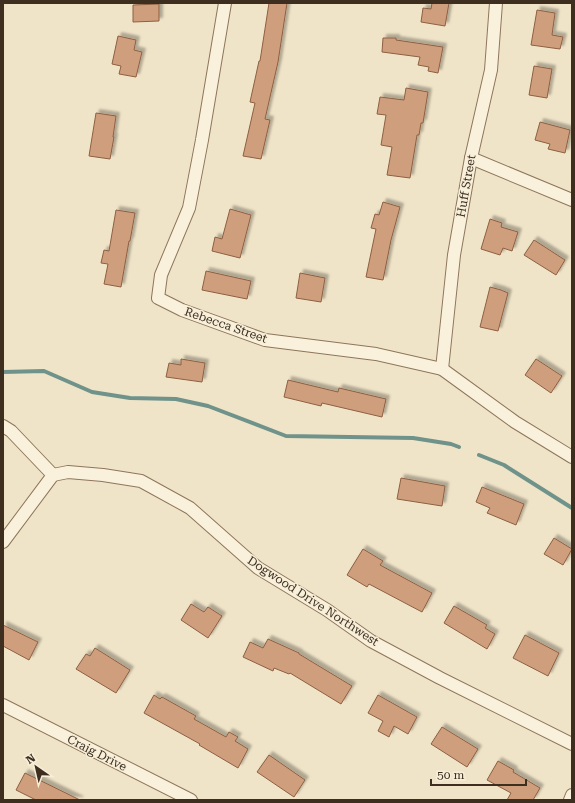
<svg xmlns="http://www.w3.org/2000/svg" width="575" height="803" viewBox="0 0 575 803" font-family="'Roboto Serif',serif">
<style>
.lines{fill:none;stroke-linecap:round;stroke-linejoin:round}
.stream{stroke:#6f938a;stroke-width:4}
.building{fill:#cf9f7d;stroke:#8d5f41;filter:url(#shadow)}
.minor-casing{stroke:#8d765c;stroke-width:14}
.minor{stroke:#faf1dc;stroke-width:12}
.labels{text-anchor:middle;stroke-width:3;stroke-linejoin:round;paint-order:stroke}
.street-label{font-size:12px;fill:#3d2e20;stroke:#f7eed8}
</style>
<defs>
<filter id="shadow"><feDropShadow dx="3.5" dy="-3.5" stdDeviation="1" flood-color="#0004"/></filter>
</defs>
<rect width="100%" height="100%" fill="#f0e4c8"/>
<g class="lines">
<g class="stream">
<polyline points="3,372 44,371 92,392 130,398 176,399 208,406 286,436 413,438 451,444 459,447"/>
<polyline points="479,455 504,465 572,508"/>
</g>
</g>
<g class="building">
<polygon points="269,3 287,3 278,62 265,119 270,120 261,159 243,156 255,103 250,102 259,61 260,61"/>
<polygon points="432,3 449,3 445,26 421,22 423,8 431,9"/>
<polygon points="159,4 159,21 133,22 133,5"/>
<polygon points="537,10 555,13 552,35 563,37 560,49 531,45"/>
<polygon points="118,36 136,40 134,50 142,52 136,77 119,74 121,66 112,64"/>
<polygon points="383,38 396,38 396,40 443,47 438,73 428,71 429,67 418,65 420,57 382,52"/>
<polygon points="534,66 552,69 547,98 529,95"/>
<polygon points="406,88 428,92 423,123 421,123 419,135 417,135 410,178 387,175 392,147 381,145 386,115 377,114 380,97 404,100"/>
<polygon points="96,113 116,116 113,137 114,137 110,159 89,156"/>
<polygon points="540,122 570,130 565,153 548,149 550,144 535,140"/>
<polygon points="383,202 400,207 391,240 383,280 366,277 376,229 371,228 375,214 379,215"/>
<polygon points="230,209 251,215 240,258 212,251 215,237 222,239"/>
<polygon points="116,210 135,213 130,241 129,241 121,287 104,284 108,264 101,263 104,250 109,251"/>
<polygon points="490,219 502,223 501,227 518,232 512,251 503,248 500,255 481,249"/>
<polygon points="534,240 565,260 556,275 524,255"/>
<polygon points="206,271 251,281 247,299 202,290"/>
<polygon points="300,273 325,278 321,302 296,298"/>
<polygon points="490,287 501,290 508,293 498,331 480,327"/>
<polygon points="181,359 205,363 202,382 166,377 169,363 181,365"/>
<polygon points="536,359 562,376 551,393 525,375"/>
<polygon points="288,380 338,392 339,388 386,399 382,417 322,403 321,406 284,397"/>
<polygon points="401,478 445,486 442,506 397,499"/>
<polygon points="482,487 524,504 516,525 487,513 490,508 476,502"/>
<polygon points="554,538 572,549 563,565 544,554"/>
<polygon points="363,549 383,561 380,565 432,593 422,612 369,584 367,587 347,575"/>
<polygon points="191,604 204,612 208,607 222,616 208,638 181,620"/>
<polygon points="454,606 487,625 485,628 495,634 487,649 444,623"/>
<polygon points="3,625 38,642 29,660 3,646"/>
<polygon points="525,635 559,653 548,676 513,658"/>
<polygon points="268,639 299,653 299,654 352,686 341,704 290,673 289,674 274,668 273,671 243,657 250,642 263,648"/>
<polygon points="95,648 130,670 116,693 76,669 86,654 90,656"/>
<polygon points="154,695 160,699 162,697 196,716 194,719 226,737 229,732 238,737 235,741 248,749 238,768 199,745 200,744 144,713"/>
<polygon points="378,695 417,717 408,734 394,726 389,737 378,731 383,721 368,713"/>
<polygon points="442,727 478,749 467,767 431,744"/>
<polygon points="269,755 305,780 294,797 257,772"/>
<polygon points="498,761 514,770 513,772 540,788 533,800 507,800 511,793 487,780"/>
<polygon points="25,773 80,800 36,800 16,790"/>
</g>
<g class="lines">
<defs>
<g id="minor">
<polyline points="225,3 202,140 189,208 161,275 158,298 182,310 265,340 376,354 442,369 515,422 572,457"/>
<polyline points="471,158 572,200"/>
<polyline points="442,369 454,255 471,158 491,70 496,3"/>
<polyline points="3,426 11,431 53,475"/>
<polyline points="53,475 68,472 103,475 141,481 190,508 258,568 327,610 371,641 440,678 572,744"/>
<polyline points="3,542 53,475"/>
<polyline points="3,705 191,800"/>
<polyline points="570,800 572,795"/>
</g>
</defs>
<use href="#minor" class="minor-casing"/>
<use href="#minor" class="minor"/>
</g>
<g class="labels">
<g class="street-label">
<text transform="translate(466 186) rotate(-80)" y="4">Huff Street</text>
<text transform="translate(226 325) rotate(19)" y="4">Rebecca Street</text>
<text transform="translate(313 601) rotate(33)" y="4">Dogwood Drive Northwest</text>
<text transform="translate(97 753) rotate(27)" y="4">Craig Drive</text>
</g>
</g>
<rect width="575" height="803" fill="none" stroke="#3d2e20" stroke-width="8"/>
<g transform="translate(36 767) rotate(326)" stroke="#f7eed8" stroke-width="3" paint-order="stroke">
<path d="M0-3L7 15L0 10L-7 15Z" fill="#3d2e20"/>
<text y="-6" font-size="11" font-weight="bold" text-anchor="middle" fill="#3d2e20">N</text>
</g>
<path d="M431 779v6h95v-6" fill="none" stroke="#3d2e20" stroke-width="2"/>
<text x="437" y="779" font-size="12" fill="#3d2e20" stroke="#f7eed8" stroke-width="3" paint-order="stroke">50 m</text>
</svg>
